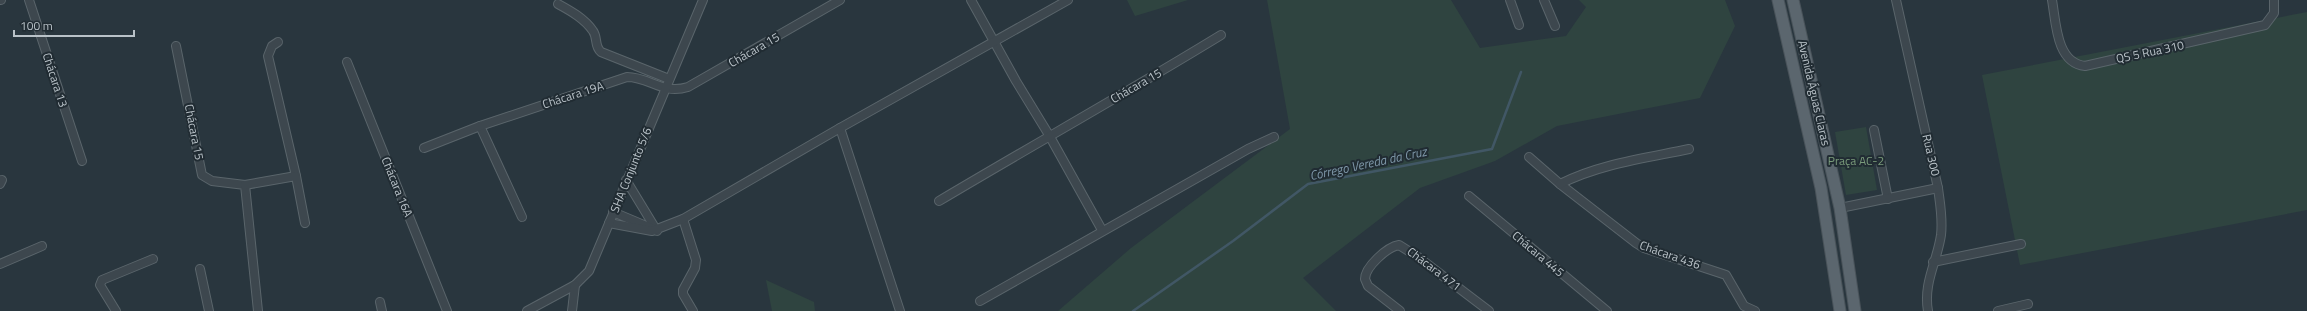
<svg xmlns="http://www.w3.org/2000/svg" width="2307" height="311" viewBox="0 0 2307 311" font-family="'Titillium Web',sans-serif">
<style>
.green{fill:#2f4440}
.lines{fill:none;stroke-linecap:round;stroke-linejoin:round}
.stream{stroke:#415765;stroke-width:2.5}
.minor-casing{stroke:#5a656b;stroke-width:10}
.major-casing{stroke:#49535a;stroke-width:13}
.minor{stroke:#3d474e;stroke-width:8}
.major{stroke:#5b666e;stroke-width:11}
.labels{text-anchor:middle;stroke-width:4;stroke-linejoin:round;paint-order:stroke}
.street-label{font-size:12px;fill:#b9c2c8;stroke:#212c33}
.park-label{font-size:12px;fill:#7a9b7b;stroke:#212c33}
.water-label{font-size:13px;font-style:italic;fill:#7e97a8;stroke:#212c33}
</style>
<rect width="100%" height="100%" fill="#29363e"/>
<g class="green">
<polygon points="1127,0 1188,0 1135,16"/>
<polygon points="1267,0 1451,0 1480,48 1566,36 1586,7 1579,0 1725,0 1735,26 1700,98 1557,126 1495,161 1420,188 1303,278 1336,311 1058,311 1131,248 1290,129"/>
<polygon points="2307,12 2307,210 2020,265 1982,75"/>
<polygon points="1866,127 1877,190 1846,195 1835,132"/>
<polygon points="766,280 814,302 815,311 772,311"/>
</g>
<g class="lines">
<polyline class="stream" points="1133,311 1233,241 1308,184 1492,149 1521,72"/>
<defs>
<g id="minor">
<polyline points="0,0 1,0"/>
<polyline points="29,0 82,161"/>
<polyline points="971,0 1016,81 1049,135 1102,230"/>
<polyline points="1510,0 1519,25"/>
<polyline points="1544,0 1555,26"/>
<path d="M1896,0L1938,188C1940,204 1943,218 1941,235C1937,262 1923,283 1928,311"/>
<path d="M2052,0C2056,22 2056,63 2085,66L2265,25L2274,13V0"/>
<path d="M558,4C571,11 585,19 593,31C598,38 594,46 601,52L669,79"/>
<polyline points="278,42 272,46 268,56 296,176"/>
<polyline points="176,46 202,175 212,181 245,185 258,311"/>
<polyline points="347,62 447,311"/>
<polyline points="480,126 522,217"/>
<polyline points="840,128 900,311"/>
<polyline points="1874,130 1888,199"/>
<path d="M424,148L480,126L627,77C650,77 662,95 688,87L840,0"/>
<polyline points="1529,157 1560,184 1636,243 1644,248 1726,275 1744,306 1755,311"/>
<polyline points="626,180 657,231"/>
<polyline points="0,184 2,180"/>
<path d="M1560,184C1599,164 1646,158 1689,149"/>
<polyline points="245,185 296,176 305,223"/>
<polyline points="1469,196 1607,311"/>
<path d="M939,201C1033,145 1128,92 1221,35"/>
<polyline points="1840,208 1938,188"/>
<polyline points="613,212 651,228"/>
<polyline points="683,219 696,260 695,268 683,290 683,294 693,311"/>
<polyline points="609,223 652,231 683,219 840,128 1068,0"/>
<polyline points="1933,262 2021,244"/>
<polyline points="0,264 42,246"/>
<polyline points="200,269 209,311"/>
<polyline points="980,301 1248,149 1274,137"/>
<polyline points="380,302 382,311"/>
<polyline points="116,311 100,285 102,280 153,259"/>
<polyline points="527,311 575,285 589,271 703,0"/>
<polyline points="572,311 575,285"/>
<path d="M1400,311L1368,286L1365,279C1365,267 1387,247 1399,245L1418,257L1489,311"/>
<polyline points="1998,311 2028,304"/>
</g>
<g id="major">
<polyline points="1778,0 1821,188 1840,311"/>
<polyline points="1793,0 1840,208 1855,311"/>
</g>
</defs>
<use href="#minor" class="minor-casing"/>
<use href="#major" class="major-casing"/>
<use href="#minor" class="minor"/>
<use href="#major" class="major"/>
</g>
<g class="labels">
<g class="street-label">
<text transform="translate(754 50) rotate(-30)" y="4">Chácara 15</text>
<text transform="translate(2150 52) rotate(-12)" y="4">QS 5 Rua 310</text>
<text transform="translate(55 80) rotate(72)" y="4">Chácara 13</text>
<text transform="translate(1136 86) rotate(-30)" y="4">Chácara 15</text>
<text transform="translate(1814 93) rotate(77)" y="4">Avenida Águas Claras</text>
<text transform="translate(573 95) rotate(-18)" y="4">Chácara 19A</text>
<text transform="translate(194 132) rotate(79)" y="4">Chácara 15</text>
<text transform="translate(1931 155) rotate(77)" y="4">Rua 300</text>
<text transform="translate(631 170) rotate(-68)" y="4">SHA Conjunto 5/6</text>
<text transform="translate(397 187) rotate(68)" y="4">Chácara 16A</text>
<text transform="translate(1538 254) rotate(40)" y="4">Chácara 445</text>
<text transform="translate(1670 255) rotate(19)" y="4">Chácara 436</text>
<text transform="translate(1434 269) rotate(37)" y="4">Chácara 471</text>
</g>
<g class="park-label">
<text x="1856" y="165">Praça AC-2</text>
</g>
<g class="water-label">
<text transform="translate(1368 163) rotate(-12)" y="5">Córrego Vereda da Cruz</text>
</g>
</g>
<path d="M14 30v6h120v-6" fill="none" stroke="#b9c2c8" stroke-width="2"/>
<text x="20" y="30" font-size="12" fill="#b9c2c8" stroke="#212c33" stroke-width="3" paint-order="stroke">100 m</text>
</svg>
